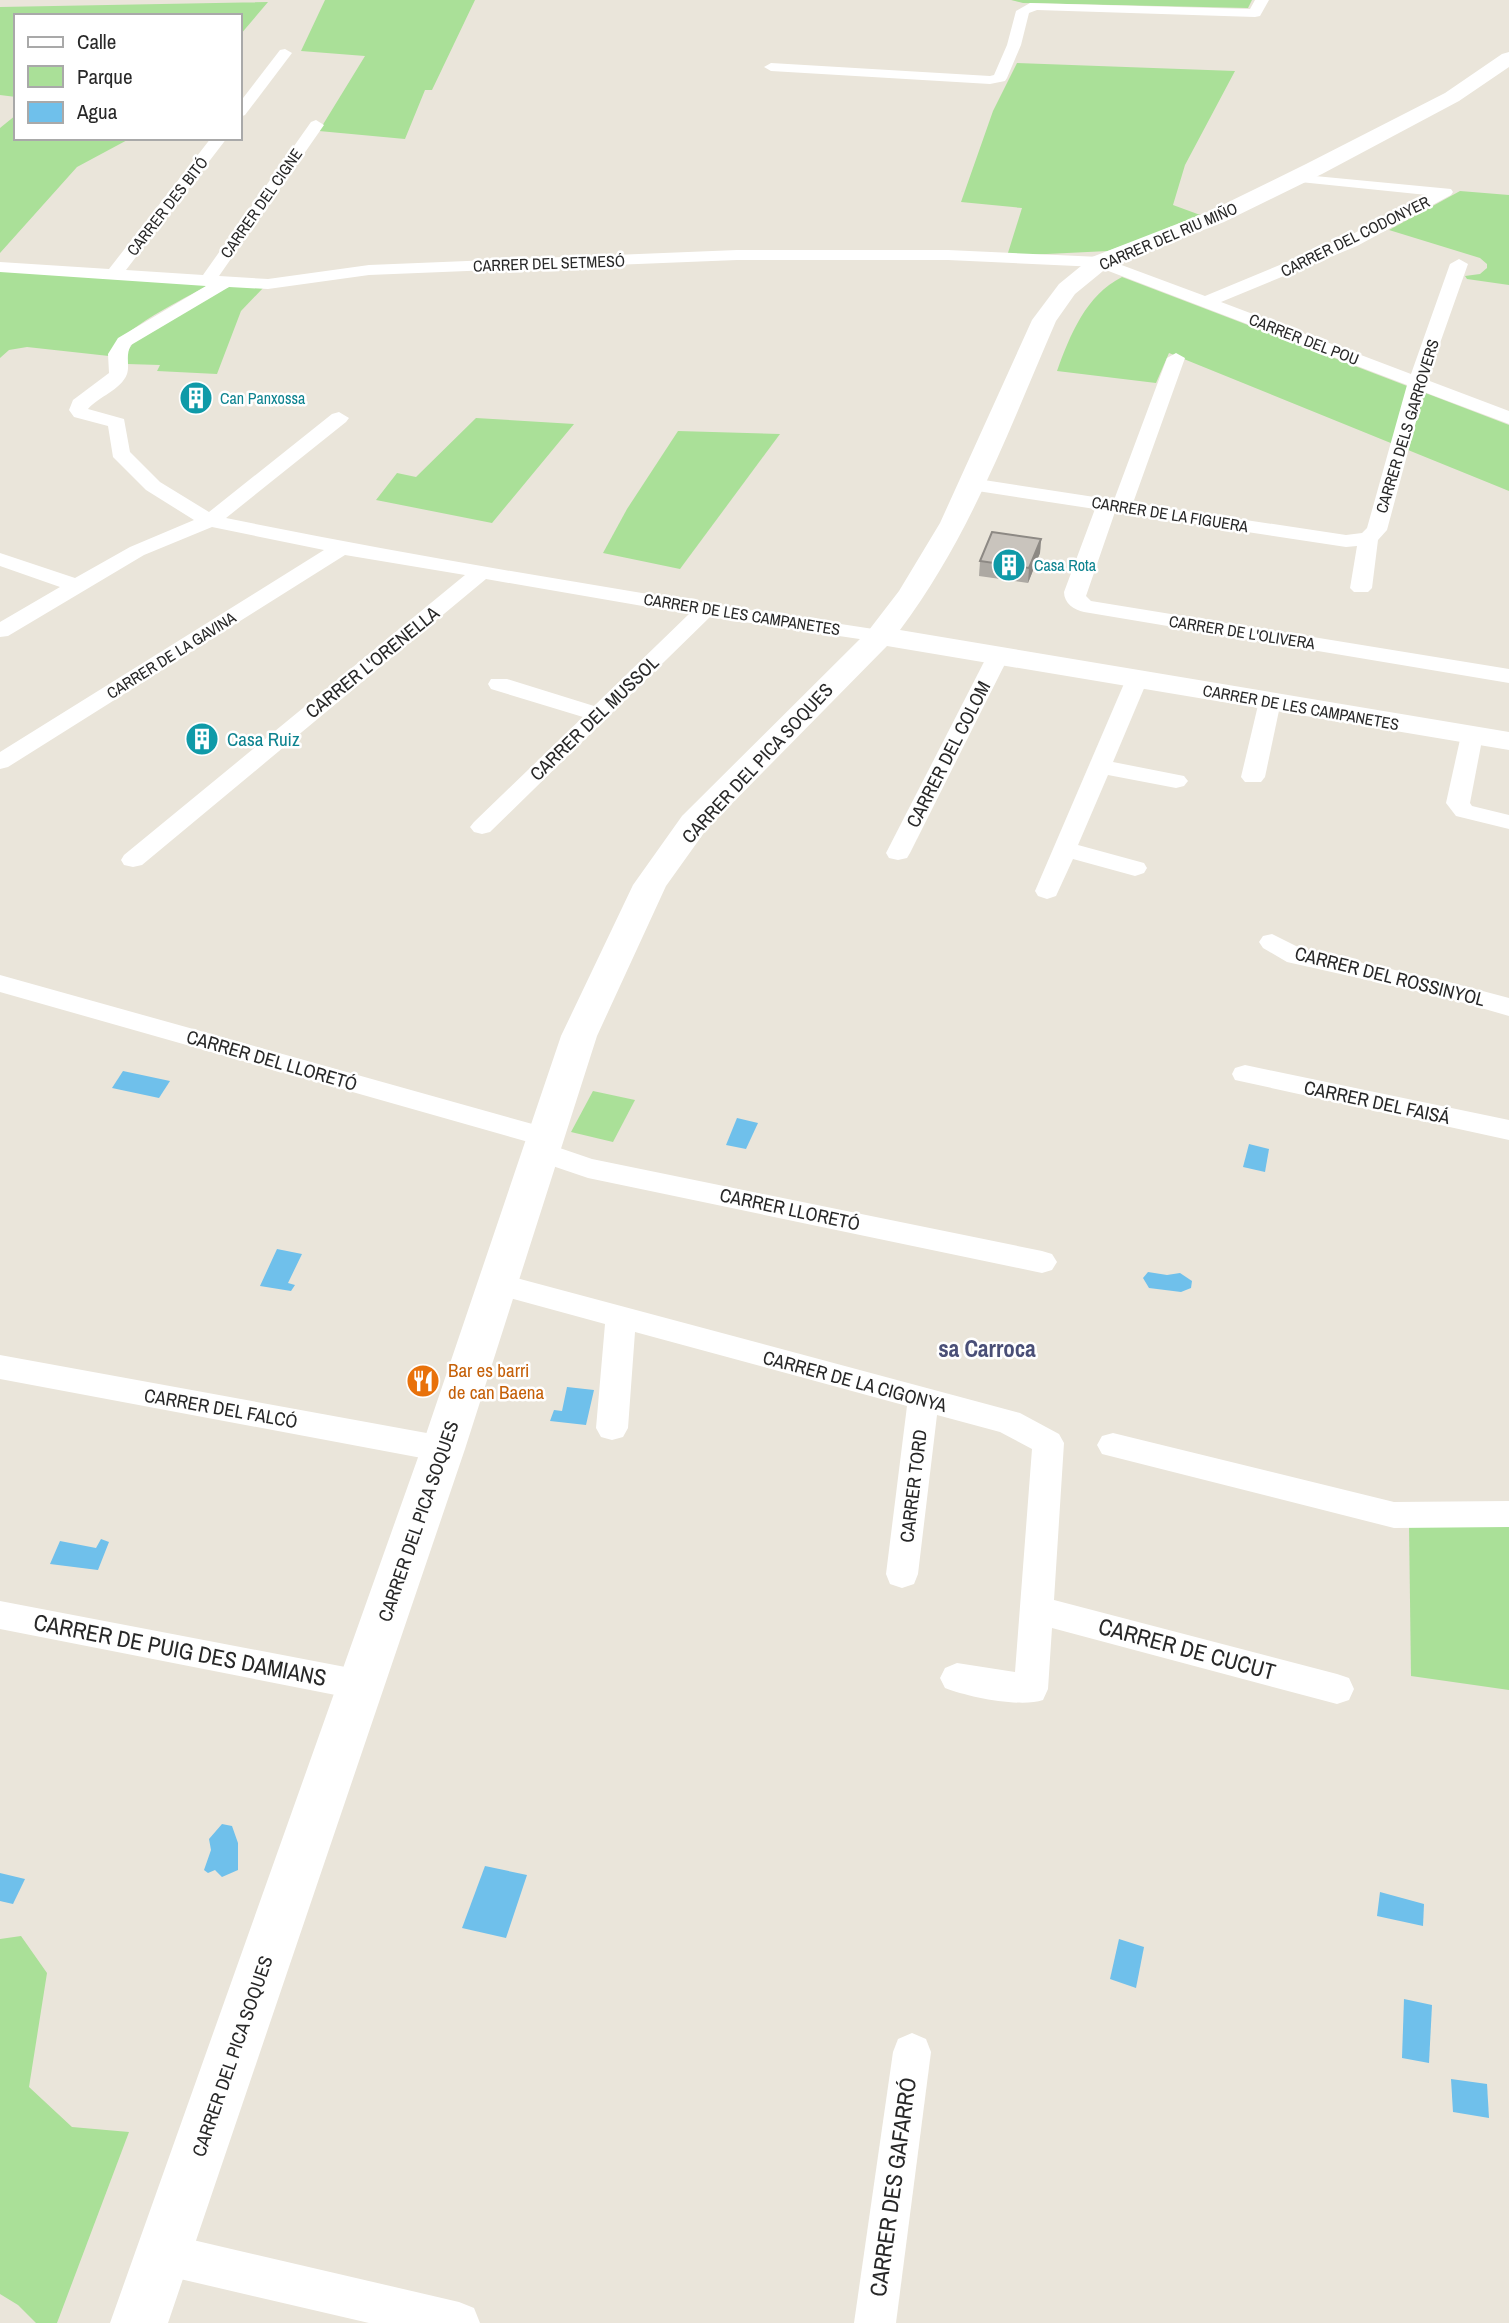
<svg xmlns="http://www.w3.org/2000/svg" width="1509" height="2323" viewBox="0 0 1509 2323" font-family="'Archivo Narrow',sans-serif">
<style>
.green{fill:#aae098}
.water{fill:#6fc0eb}
.lines{fill:none;stroke-linecap:round;stroke-linejoin:round}
.street{fill:#fff;fill-rule:evenodd}
.secondary{fill:#fff;fill-rule:evenodd}
.wall{fill:#ada9a3}
.shaded-wall{fill:#8d8984}
.building{fill:#c9c4bd;stroke:#8d8984;stroke-width:2}
.labels{text-anchor:middle;stroke-width:5;stroke-linejoin:round;paint-order:stroke}
.far-street-label{font-size:16px;fill:#282828;stroke:#fff}
.far-culture-label{font-size:16px;fill:#0d838f;stroke:#fff;text-anchor:start}
.street-label{font-size:19px;fill:#282828;stroke:#fff}
.culture-label{font-size:19px;fill:#0d838f;stroke:#fff;text-anchor:start}
.food-label{font-size:19px;fill:#c56008;stroke:#fff;text-anchor:start}
.quarter-label{font-size:23px;font-weight:bold;fill:#4a4f77;stroke:#fff}
.near-street-label{font-size:23px;fill:#282828;stroke:#fff}
</style>
<rect width="100%" height="100%" fill="#eae5da"/>
<g class="green">
<polygon points="325,0 475,0 432,90 425,90 405,139 319,131 365,56 301,51"/>
<polygon points="1011,0 1252,0 1248,8 1023,3"/>
<polygon points="268,2 240,35 240,16 16,16 16,97 0,95 0,7"/>
<polygon points="1017,63 1235,71 1185,165 1173,205 1203,216 1108,251 1007,256 1022,208 961,202 993,111"/>
<polygon points="16,115 16,138 131,138 77,167 0,253 0,128"/>
<polygon points="1460,191 1509,195 1509,285 1467,279 1465,276 1480,274 1487,268 1487,264 1480,258 1389,230"/>
<path d="M0,270L210,284C183,300 120,328 109,356L27,347L9,350L0,358Z"/>
<path d="M1122,277L1509,425V491L1169,353L1156,383L1057,371C1070,335 1086,295 1122,277Z"/>
<polygon points="234,285 264,287 241,311 217,374 157,371 160,365 127,364 125,355 137,337 209,295"/>
<polygon points="476,418 574,424 492,523 376,500 397,473 416,477"/>
<polygon points="678,431 780,434 680,569 603,553 627,509"/>
<polygon points="593,1091 635,1100 613,1142 571,1132"/>
<polygon points="1509,1523 1509,1690 1411,1676 1409,1525"/>
<polygon points="21,1936 47,1973 29,2087 72,2127 129,2132 57,2323 36,2323 18,2305 0,2294 0,1939"/>
</g>
<g class="water">
<polygon points="123,1071 170,1081 159,1098 112,1088"/>
<polygon points="737,1118 758,1123 746,1149 726,1145"/>
<polygon points="1249,1144 1269,1149 1265,1172 1243,1167"/>
<polygon points="277,1249 302,1254 288,1283 295,1285 291,1291 260,1286"/>
<polygon points="1148,1272 1167,1275 1180,1273 1192,1281 1191,1288 1181,1292 1149,1288 1143,1278"/>
<polygon points="567,1387 594,1390 586,1425 550,1421 554,1410 562,1411"/>
<polygon points="101,1539 109,1542 98,1570 50,1564 60,1541 96,1548"/>
<polygon points="222,1824 232,1826 238,1843 238,1870 222,1877 215,1870 208,1873 204,1870 211,1850 209,1839"/>
<polygon points="485,1866 527,1875 506,1938 462,1928"/>
<polygon points="0,1873 25,1879 13,1904 0,1901"/>
<polygon points="1380,1892 1424,1904 1423,1926 1377,1916"/>
<polygon points="1119,1939 1144,1947 1136,1988 1110,1979"/>
<polygon points="1404,1999 1432,2005 1429,2063 1402,2058"/>
<polygon points="1451,2079 1487,2084 1489,2118 1453,2112"/>
</g>
<g class="lines">
<g class="street">
<polygon points="1255,0 1269,0 1260,16 1255,17 1037,10 1029,13 1021,45 1007,78 1005,81 990,84 771,71 764,67 771,63 990,76 994,75 1007,45 1016,11 1030,3 1250,9"/>
<polygon points="285,49 292,53 245,115 240,117 240,102 280,50"/>
<path d="M316,120L324,125L219,276L268,279L369,265L737,250H948L1100,257L1205,296L1345,238L1427,195L1300,182L1294,180L1292,177L1294,174L1451,189L1453,192L1451,195L1357,246L1221,302L1411,374L1450,264L1459,259L1468,264L1427,380L1509,411V424L1424,392L1387,530L1378,540L1372,588L1368,592H1354L1350,588L1357,546L1346,547L1115,512L1086,596L1091,601L1509,669V683L1084,612C1074,610 1064,603 1064,592L1095,509L971,490L964,488L961,484L964,480L971,478L1114,500L1167,358L1176,353L1185,358L1133,503L1346,535L1362,533L1367,528L1407,385L1098,267L948,260H737L369,275L268,289L229,287L131,345C125,356 130,364 127,374C121,390 98,397 88,409L124,419L130,452L160,482L209,512L332,414L339,412L349,418L346,422L226,518C443,562 661,597 880,630L888,631L891,636L888,641L880,642L710,617L490,832L482,834L474,832L470,827L474,822L583,717L491,689L488,684L491,679H507L594,706L689,614L486,579L142,865L133,867L124,865L121,860L124,855L465,575L345,555L8,767L0,769V752L324,550L212,527L144,555L8,636L0,637V622L60,587L0,566V553L75,578L130,547L194,520L146,490L113,457L108,426L74,417L69,410L73,400L109,373L108,354L118,338L206,286L0,272V262L109,269L211,138H227L126,270L203,275L311,122Z"/>
<polygon points="998,649 1006,651 1009,656 910,853 907,858 898,860 889,858 886,853 987,656 990,651"/>
<polygon points="1137,672 1145,674 1148,679 1113,762 1184,776 1188,781 1184,786 1176,788 1108,775 1078,845 1144,863 1147,868 1144,873 1135,876 1073,859 1056,896 1047,899 1038,896 1035,891 1126,679 1129,674"/>
<polygon points="1270,694 1278,696 1281,701 1265,777 1261,782 1245,782 1241,777 1259,701 1262,696"/>
<polygon points="1472,728 1480,730 1483,735 1470,803 1472,806 1509,815 1509,829 1456,816 1446,803 1461,735 1464,730"/>
<polygon points="1272,934 1304,950 1445,981 1509,998 1509,1016 1443,997 1287,962 1263,948 1259,942 1263,936"/>
<polygon points="0,975 554,1130 558,1137 551,1145 592,1159 1042,1251 1052,1254 1057,1262 1052,1270 1042,1273 588,1178 529,1158 525,1151 532,1143 0,992"/>
<polygon points="1245,1065 1509,1120 1509,1140 1235,1080 1232,1074 1235,1068"/>
<path d="M498,1273L1020,1413L1059,1434L1064,1443L1054,1600L1337,1674L1349,1678L1354,1689L1349,1700L1337,1704L1052,1628L1048,1689L1043,1700C1021,1708 968,1697 945,1688L940,1678L945,1668L957,1663L1015,1672L1032,1449L1000,1432L937,1415L918,1574L914,1584L902,1588L890,1584L886,1574L907,1406L635,1332L628,1428L623,1437L612,1440L601,1437L596,1428L605,1324L488,1292L483,1284L488,1276Z"/>
<polygon points="0,1355 443,1436 454,1440 459,1449 454,1458 443,1462 0,1379"/>
<polygon points="1113,1433 1394,1502 1509,1501 1509,1527 1394,1528 1102,1454 1097,1445 1102,1436"/>
<polygon points="0,1601 361,1670 373,1674 378,1685 373,1696 361,1700 0,1629"/>
<polygon points="912,2033 926,2039 931,2052 896,2323 854,2323 893,2052 898,2039"/>
<polygon points="163,2233 459,2302 474,2308 480,2323 369,2323 163,2275 148,2269 142,2254 148,2239"/>
</g>
<path class="secondary" d="M1509,52V67L1459,101L1322,174L1224,222L1108,267L1075,294L1056,321C1010,427 970,537 900,630L1509,732V750L887,646L706,830L666,886L597,1036L465,1449L168,2323H110L421,1449L561,1036L633,885L682,816L869,630L899,591L940,523L1032,320L1059,284L1092,257L1208,212L1306,164L1445,93L1502,54Z"/>
</g>
<polygon class="wall" points="1041,539 1040,553 1028,583 979,576 980,561"/>
<polygon class="shaded-wall" points="1041,539 1040,553 1028,583 1029,568"/>
<polygon class="building" points="992,532 1041,539 1029,568 980,561"/>
<defs>
<symbol id="building-disc" viewBox="-11 -11 22 22"><circle r="9.5" fill="#0f9aa8" stroke="#fff"/><path d="M-4-6H4V6H1V3H-1V6H-4ZM-2.5-4.3h1.7v1.8h-1.7ZM.8-4.3h1.7v1.8H.8ZM-2.5-1h1.7V.8h-1.7ZM.8-1h1.7V.8H.8Z" fill="#fff"/></symbol>
<symbol id="restaurant-disc" viewBox="-11 -11 22 22"><circle r="9.5" fill="#e8710a" stroke="#fff"/><path d="M-5-6h1v4h1v-4h1v4h1v-4h1v5L-1.5 .5V6h-2V.5L-5-1ZM5-6V6H3V1.5H1.5Q1.5-4 5-6Z" fill="#fff"/></symbol>
</defs>
<g fill-rule="evenodd">
<use href="#building-disc" x="177" y="379" width="38" height="38"/>
<use href="#building-disc" x="990" y="546" width="38" height="38"/>
<use href="#building-disc" x="183" y="720" width="38" height="38"/>
<use href="#restaurant-disc" x="404" y="1362" width="38" height="38"/>
</g>
<g class="labels">
<g class="far-street-label">
<text transform="translate(261 203) rotate(-55)" y="6">CARRER DEL CIGNE</text>
<text transform="translate(167 206) rotate(-52)" y="6">CARRER DES BITÓ</text>
<text transform="translate(1168 236) rotate(-23)" y="6">CARRER DEL RIU MIÑO</text>
<text transform="translate(1355 236) rotate(-26)" y="6">CARRER DEL CODONYER</text>
<text transform="translate(549 263) rotate(-2)" y="6">CARRER DEL SETMESÓ</text>
<text transform="translate(1304 339) rotate(21)" y="6">CARRER DEL POU</text>
<text transform="translate(1407 426) rotate(-73)" y="6">CARRER DELS GARROVERS</text>
<text transform="translate(1170 514) rotate(9)" y="6">CARRER DE LA FIGUERA</text>
<text transform="translate(742 614) rotate(9)" y="6">CARRER DE LES CAMPANETES</text>
<text transform="translate(1242 632) rotate(9)" y="6">CARRER DE L'OLIVERA</text>
<text transform="translate(171 655) rotate(-32)" y="6">CARRER DE LA GAVINA</text>
<text transform="translate(1301 707) rotate(10)" y="6">CARRER DE LES CAMPANETES</text>
</g>
<g class="far-culture-label">
<text x="220" y="404">Can Panxossa</text>
<text x="1034" y="571">Casa Rota</text>
</g>
<g class="street-label">
<text transform="translate(372 662) rotate(-39)" y="7">CARRER L'ORENELLA</text>
<text transform="translate(594 718) rotate(-44)" y="7">CARRER DEL MUSSOL</text>
<text transform="translate(948 754) rotate(-63)" y="7">CARRER DEL COLOM</text>
<text transform="translate(757 763) rotate(-47)" y="7">CARRER DEL PICA SOQUES</text>
<text transform="translate(1390 976) rotate(14)" y="7">CARRER DEL ROSSINYOL</text>
<text transform="translate(272 1060) rotate(16)" y="7">CARRER DEL LLORETÓ</text>
<text transform="translate(1377 1102) rotate(12)" y="7">CARRER DEL FAISÁ</text>
<text transform="translate(790 1209) rotate(12)" y="7">CARRER LLORETÓ</text>
<text transform="translate(855 1381) rotate(15)" y="7">CARRER DE LA CIGONYA</text>
<text transform="translate(221 1408) rotate(10)" y="7">CARRER DEL FALCÓ</text>
<text transform="translate(913 1486) rotate(-83)" y="7">CARRER TORD</text>
<text transform="translate(418 1521) rotate(-71)" y="7">CARRER DEL PICA SOQUES</text>
<text transform="translate(232 2056) rotate(-71)" y="7">CARRER DEL PICA SOQUES</text>
</g>
<g class="culture-label">
<text x="227" y="746">Casa Ruiz</text>
</g>
<g class="food-label">
<text x="448" y="1377">Bar es barri<tspan x="448" dy="22">de can Baena</tspan></text>
</g>
<g class="quarter-label">
<text x="987" y="1357">sa Carroca</text>
</g>
<g class="near-street-label">
<text transform="translate(1187 1649) rotate(15)" y="8">CARRER DE CUCUT</text>
<text transform="translate(180 1650) rotate(11)" y="8">CARRER DE PUIG DES DAMIANS</text>
<text transform="translate(893 2187) rotate(-82)" y="8">CARRER DES GAFARRÓ</text>
</g>
</g>
<rect x="14" y="14" width="228" height="126" fill="#ffffff" stroke="#a9a9a9" stroke-width="2"/>
<rect x="28" y="37" width="35" height="10" fill="#ffffff" stroke="#a9a9a9" stroke-width="2"/>
<text x="77" y="49" font-size="21" fill="#282828">Calle</text>
<rect x="28" y="66" width="35" height="21" fill="#aae098" stroke="#a9a9a9" stroke-width="2"/>
<text x="77" y="84" font-size="21" fill="#282828">Parque</text>
<rect x="28" y="102" width="35" height="21" fill="#6fc0eb" stroke="#a9a9a9" stroke-width="2"/>
<text x="77" y="119" font-size="21" fill="#282828">Agua</text>
</svg>
